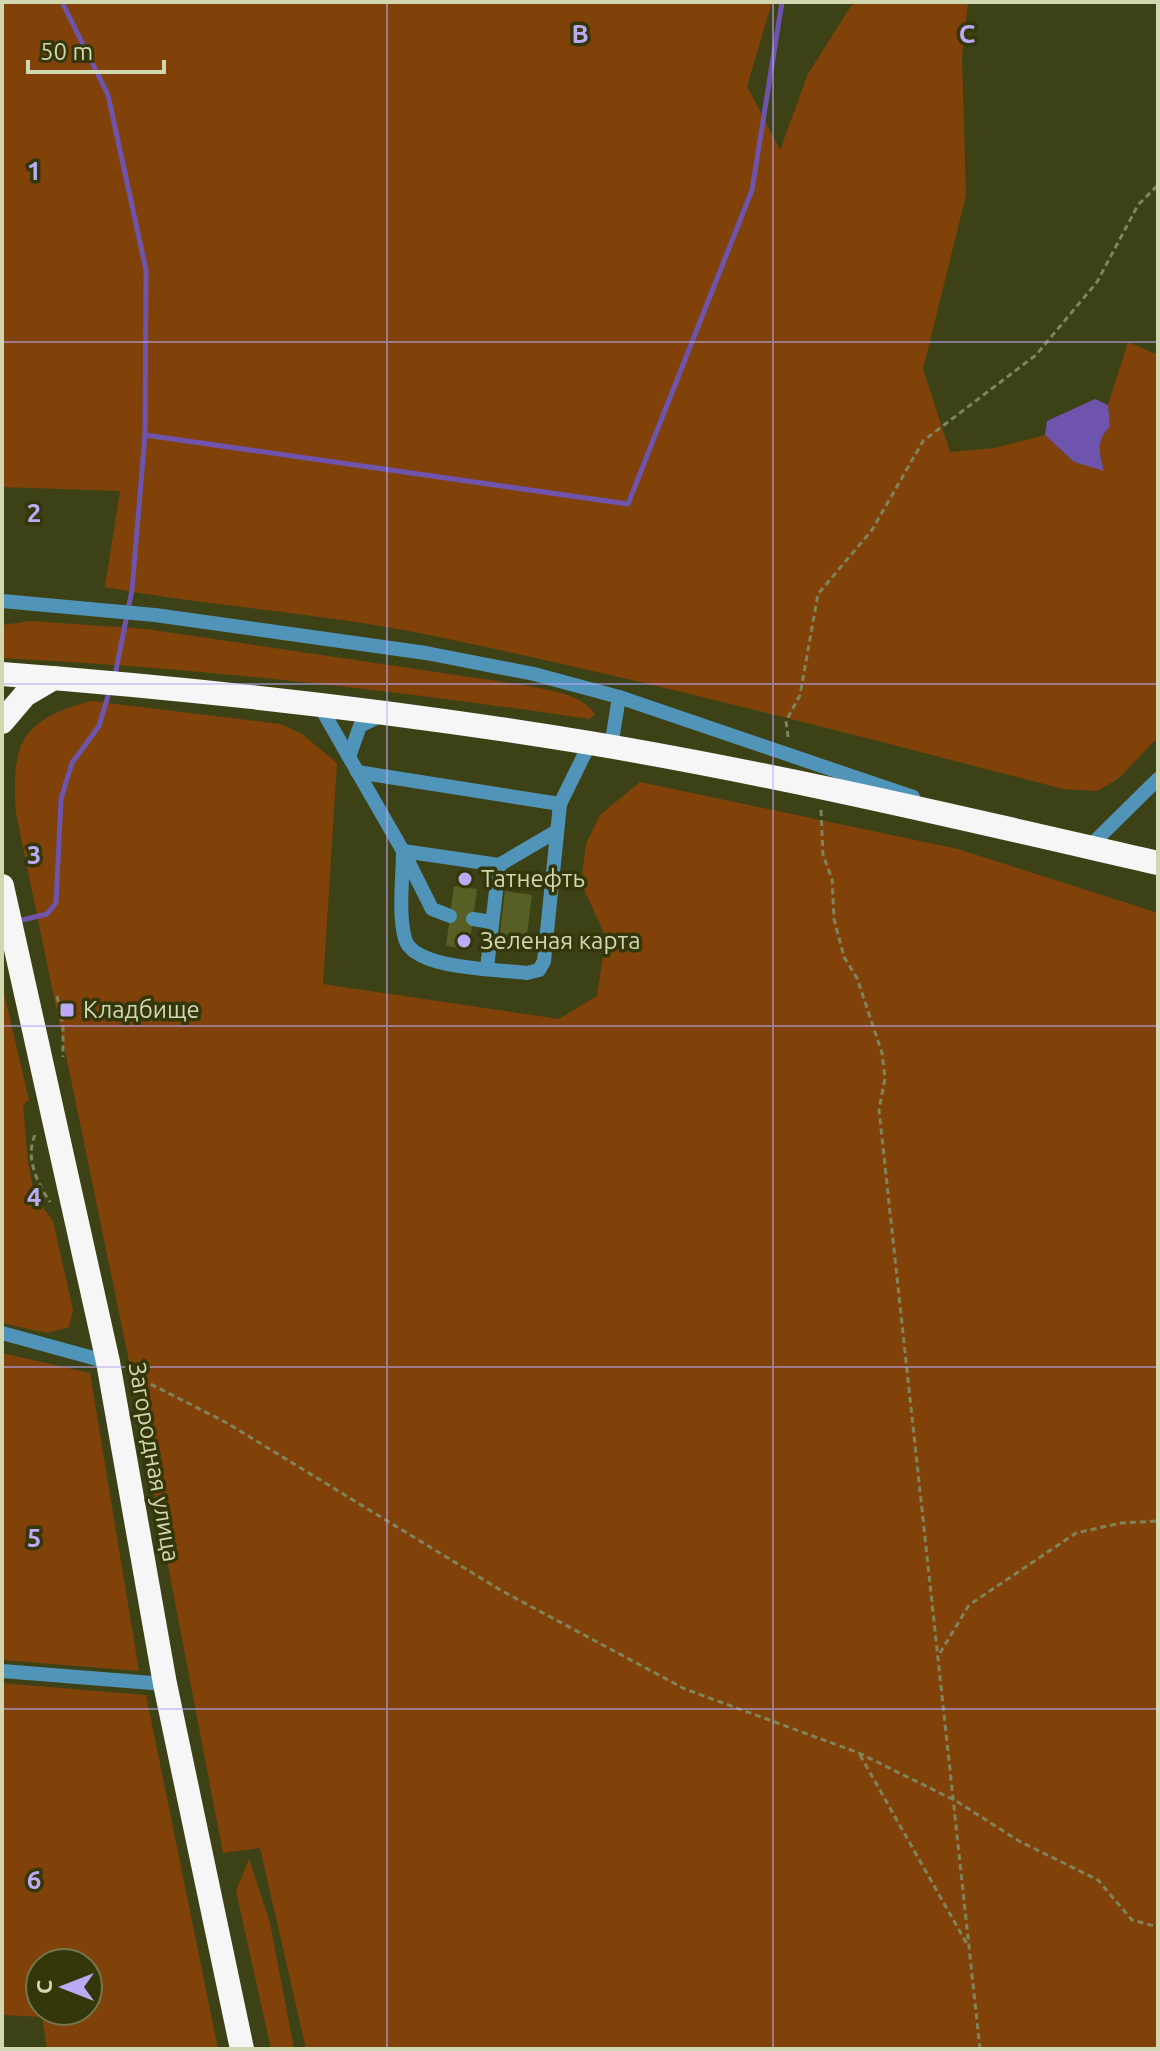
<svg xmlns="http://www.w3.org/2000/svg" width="1160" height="2051" viewBox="0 0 1160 2051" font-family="Ubuntu,sans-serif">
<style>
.green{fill:#81420a;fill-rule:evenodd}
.water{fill:#6e54ac}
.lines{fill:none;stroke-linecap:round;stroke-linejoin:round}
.stream{stroke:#6e54ac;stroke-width:5}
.building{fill:#585f24}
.path{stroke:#7f845a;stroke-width:3;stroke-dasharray:6 4;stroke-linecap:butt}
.minor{stroke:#5194b9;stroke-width:14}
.highway{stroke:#f6f6f6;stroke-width:24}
.grid{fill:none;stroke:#bcaaf6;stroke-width:2;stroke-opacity:0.55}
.poi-dot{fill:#bcaaf6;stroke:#33370a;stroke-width:3}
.labels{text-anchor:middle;stroke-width:7;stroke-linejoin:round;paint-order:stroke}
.poi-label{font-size:24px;fill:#d1d7af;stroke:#33370a;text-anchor:start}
.street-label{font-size:24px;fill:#d1d7af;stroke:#33370a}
.grid-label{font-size:26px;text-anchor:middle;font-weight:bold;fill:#bcaaf6;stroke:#33370a;stroke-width:7;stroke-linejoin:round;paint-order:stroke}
</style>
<rect width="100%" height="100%" fill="#3d4216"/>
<g class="green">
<path d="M2,2H772L747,86L780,150L808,74L851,6L857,2H968L962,58L966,195L923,369L950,452L995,448L1045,435L1074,462L1104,470C1100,453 1095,441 1110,427L1108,405L1128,342L1158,355V737L1119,778L1097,791L1063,789C855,735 645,680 434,636C325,613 214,607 105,587L120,491L2,487Z"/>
<path d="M31,621L146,629L523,685C545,690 584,693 595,715L589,719C394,690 199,668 2,658V625Z"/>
<path d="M91,701L280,724L302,734L337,763L323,984L559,1019L597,996L606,937L581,883L586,844L600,815L640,782L958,849L1158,913V2049H306L260,1848L223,1853L127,1351L16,813C11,743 21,720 91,701Z"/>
<polygon points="2,985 29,1100 23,1105 28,1162 35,1197 53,1221 73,1310 69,1327 47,1333 2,1323"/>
<polygon points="2,1353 90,1373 139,1671 2,1660"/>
<path d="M2,1683L146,1695L218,2049H47L42,2017L2,2015ZM40,1963H88V2011H40Z"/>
<polygon points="249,1859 270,1923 294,2049 271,2049 236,1891"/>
</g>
<path class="water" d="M1095,399L1108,405L1110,427C1095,441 1100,454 1104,471L1074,462L1045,435L1047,421Z"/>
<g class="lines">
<g class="stream">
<polyline points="62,2 108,95 146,270 145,434"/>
<polyline points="115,675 132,590 145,435 628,504 752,190 782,2"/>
<polyline points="18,921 47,914 56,903 61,799 72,763 99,726 110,689"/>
</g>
</g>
<g class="building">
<polygon points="454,886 477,889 469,949 446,946"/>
<polygon points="505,891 532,895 526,943 499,940"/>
</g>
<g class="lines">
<g class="path">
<polyline points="788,737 786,721 800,695 818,594 872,530 923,441 1036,355 1097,282 1138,205 1158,185"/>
<polyline points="821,810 823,855 832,879 834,919 844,957 857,978 882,1053 885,1078 879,1110 980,2049"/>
<polyline points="57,996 63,1026 63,1057"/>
<path d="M35,1135C25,1157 37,1183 50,1202"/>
<polyline points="133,1375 227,1423 502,1591 685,1689 859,1753 956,1801 1019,1841 1098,1880 1132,1920 1158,1927"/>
<polyline points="940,1653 969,1605 1076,1533 1121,1523 1158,1521"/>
<polyline points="860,1755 967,1944"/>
</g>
<g class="minor">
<polyline points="2,601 155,615 426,653 534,674 619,697 913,797"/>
<polyline points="318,703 403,851 432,909 450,916"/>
<polyline points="611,747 619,697"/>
<polyline points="349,757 360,726 380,716"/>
<polyline points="357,772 560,804"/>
<polyline points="1089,847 1158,779"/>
<path d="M403,851C403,878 398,912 405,939C414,970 499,969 527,973L539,970L544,961L560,804L590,743"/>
<polyline points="403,851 499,865 557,831"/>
<polyline points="473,919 492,922"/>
<polyline points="487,968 499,865"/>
<polyline points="2,1333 108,1362"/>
<polyline points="2,1671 165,1684"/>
</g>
<g class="highway">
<path d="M2,674C199,689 395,711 590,743C781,775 970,820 1158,863"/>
<polyline points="2,722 25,695 54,678"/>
<polyline points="2,886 108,1362 165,1684 242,2049"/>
</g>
</g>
<path class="grid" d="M387,2V2049M773,2V2049M2,342H1158M2,684H1158M2,1026H1158M2,1367H1158M2,1709H1158"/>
<g class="poi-dot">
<circle cx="465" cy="879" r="8"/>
<circle cx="464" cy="941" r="8"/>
<rect x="59" y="1002" width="16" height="16" rx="4"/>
</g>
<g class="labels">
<g class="poi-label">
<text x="481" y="887">Татнефть</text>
<text x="480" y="949">Зеленая карта</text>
<text x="83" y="1018">Кладбище</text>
</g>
<g class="street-label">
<text transform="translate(154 1462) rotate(80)" y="8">Загородная улица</text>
</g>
</g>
<g class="grid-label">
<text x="580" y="43">B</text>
<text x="967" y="43">C</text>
<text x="34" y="180">1</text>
<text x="34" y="522">2</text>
<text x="34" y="864">3</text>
<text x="34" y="1206">4</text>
<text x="34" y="1547">5</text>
<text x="34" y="1889">6</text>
</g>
<rect width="1160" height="2051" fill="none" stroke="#d1d7af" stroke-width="8"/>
<g transform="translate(64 1987) rotate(270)"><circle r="38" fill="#33370a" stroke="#72774c" stroke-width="2"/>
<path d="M0-6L14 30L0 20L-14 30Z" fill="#bcaaf6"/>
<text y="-12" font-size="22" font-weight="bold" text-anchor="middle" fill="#d1d7af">С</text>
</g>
<path d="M28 60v12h136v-12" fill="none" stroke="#d1d7af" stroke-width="4"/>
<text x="40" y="60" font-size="24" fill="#d1d7af" stroke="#33370a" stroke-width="6" paint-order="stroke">50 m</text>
</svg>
